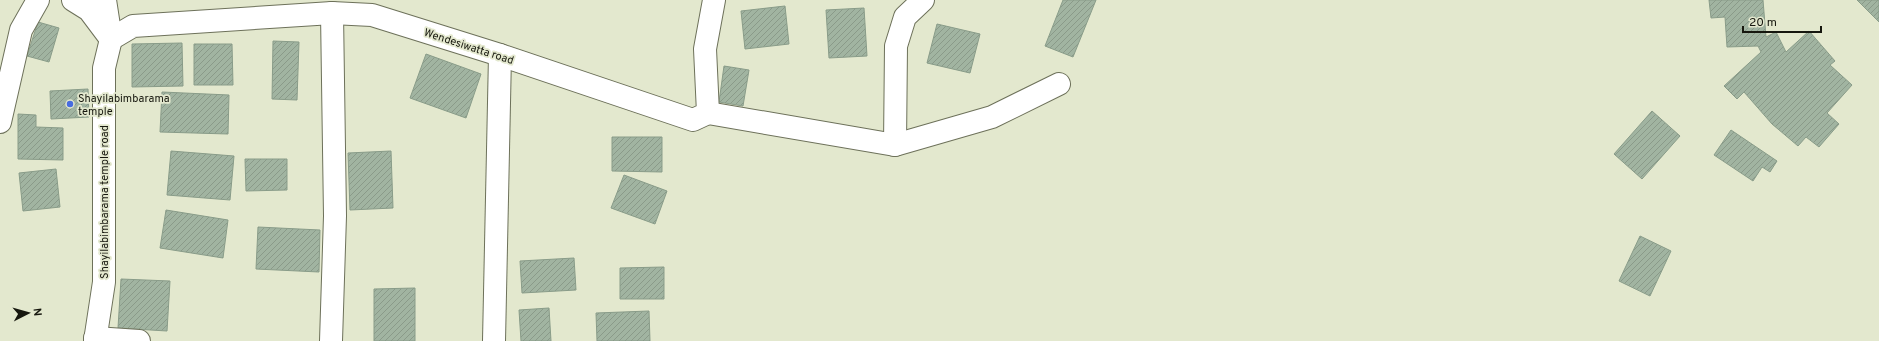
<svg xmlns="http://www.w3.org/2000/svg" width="1879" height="341" viewBox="0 0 1879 341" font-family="Overpass,sans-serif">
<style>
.building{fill:url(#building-hatch);stroke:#899c89}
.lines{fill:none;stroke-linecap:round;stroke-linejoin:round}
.minor-casing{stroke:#6d715a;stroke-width:24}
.minor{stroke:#fff;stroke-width:22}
.poi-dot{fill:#486cdf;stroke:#e3e8ce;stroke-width:1.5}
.labels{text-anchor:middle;stroke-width:3.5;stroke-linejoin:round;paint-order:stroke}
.street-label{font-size:11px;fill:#16170e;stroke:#e3e8ce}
.poi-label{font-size:11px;fill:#16170e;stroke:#e3e8ce;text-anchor:start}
</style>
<defs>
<pattern id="building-hatch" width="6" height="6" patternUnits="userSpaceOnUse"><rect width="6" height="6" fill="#a1b4a1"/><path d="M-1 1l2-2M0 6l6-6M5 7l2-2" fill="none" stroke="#8a9a89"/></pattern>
</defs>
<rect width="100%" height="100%" fill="#e3e8ce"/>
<g class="building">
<polygon points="1063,0 1096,0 1073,57 1045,46"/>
<polygon points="1709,0 1763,0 1766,37 1776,32 1786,52 1809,31 1835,61 1830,65 1852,85 1827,113 1839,124 1819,147 1806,137 1798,146 1772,124 1744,92 1737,99 1724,86 1761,52 1758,46 1727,47 1725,17 1711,18"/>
<polygon points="1857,0 1879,0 1879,22"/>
<polygon points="785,6 789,44 745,49 741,11"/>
<polygon points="864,8 867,56 829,58 826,10"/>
<polygon points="38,22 59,28 49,62 27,56"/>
<polygon points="937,24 980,34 970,73 927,63"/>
<polygon points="273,41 299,42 297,100 272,99"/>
<polygon points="182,43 183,86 132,87 132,44"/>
<polygon points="194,44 232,44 233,85 194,85"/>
<polygon points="426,54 481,74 466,118 410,98"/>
<polygon points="724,66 749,70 743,106 719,102"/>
<polygon points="88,89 89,117 51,119 50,91"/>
<polygon points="162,92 229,95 228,134 160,132"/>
<polygon points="1652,111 1680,136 1642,179 1614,154"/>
<polygon points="18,114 36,115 36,127 63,128 63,160 18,159"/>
<polygon points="1731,130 1777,161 1770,172 1762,167 1753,181 1714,155"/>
<polygon points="612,137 662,137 662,172 612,171"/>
<polygon points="171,151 234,156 230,200 167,195"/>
<polygon points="391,151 393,208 350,210 348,153"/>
<polygon points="245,159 287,159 287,190 246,191"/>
<polygon points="56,169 60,207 23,211 19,173"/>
<polygon points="624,175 667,191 655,224 611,208"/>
<polygon points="166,210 228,220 223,258 160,248"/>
<polygon points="258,227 320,230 319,272 256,269"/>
<polygon points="1640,236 1671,251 1650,296 1619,281"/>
<polygon points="574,258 576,290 522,293 520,261"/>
<polygon points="664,267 664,299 620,299 620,268"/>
<polygon points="121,279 170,281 167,331 118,328"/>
<polygon points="415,288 415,341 374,341 374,289"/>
<polygon points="549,308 551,341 521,341 519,310"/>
<polygon points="649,311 650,341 597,341 596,313"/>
</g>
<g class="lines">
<defs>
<g id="minor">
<polyline points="73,0 89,10 110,38"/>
<polyline points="111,39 133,26 332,13 372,15 500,55 693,120 708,113 705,49 714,0"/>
<polyline points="708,113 895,145 992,117 1059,84"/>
<polyline points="0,122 21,30 38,0"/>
<polyline points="895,145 896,46 905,17 923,0"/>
<polyline points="95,338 139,341"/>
<polyline points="95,341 104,282 104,68 111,39 105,0"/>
<polyline points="331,341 335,216 332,13"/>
<polyline points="494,341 500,55"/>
</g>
</defs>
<use href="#minor" class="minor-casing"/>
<use href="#minor" class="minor"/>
</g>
<circle class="poi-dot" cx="70" cy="104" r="4"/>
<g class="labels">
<g class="street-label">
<text transform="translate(469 46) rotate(18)" y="4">Wendesiwatta road</text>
<text transform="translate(104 202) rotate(-90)" y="4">Shayilabimbarama temple road</text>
</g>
<g class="poi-label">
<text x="78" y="102">Shayilabimbarama<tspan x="78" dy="13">temple</tspan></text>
</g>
</g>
<g transform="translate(28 313) rotate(84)" stroke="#e3e8ce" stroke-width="3" paint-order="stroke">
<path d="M0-3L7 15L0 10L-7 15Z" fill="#16170e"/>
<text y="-6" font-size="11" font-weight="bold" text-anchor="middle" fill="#16170e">N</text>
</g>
<path d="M1743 26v6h78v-6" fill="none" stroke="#16170e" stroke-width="2"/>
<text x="1749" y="26" font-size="12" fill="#16170e" stroke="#e3e8ce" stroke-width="3" paint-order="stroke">20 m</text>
</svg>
